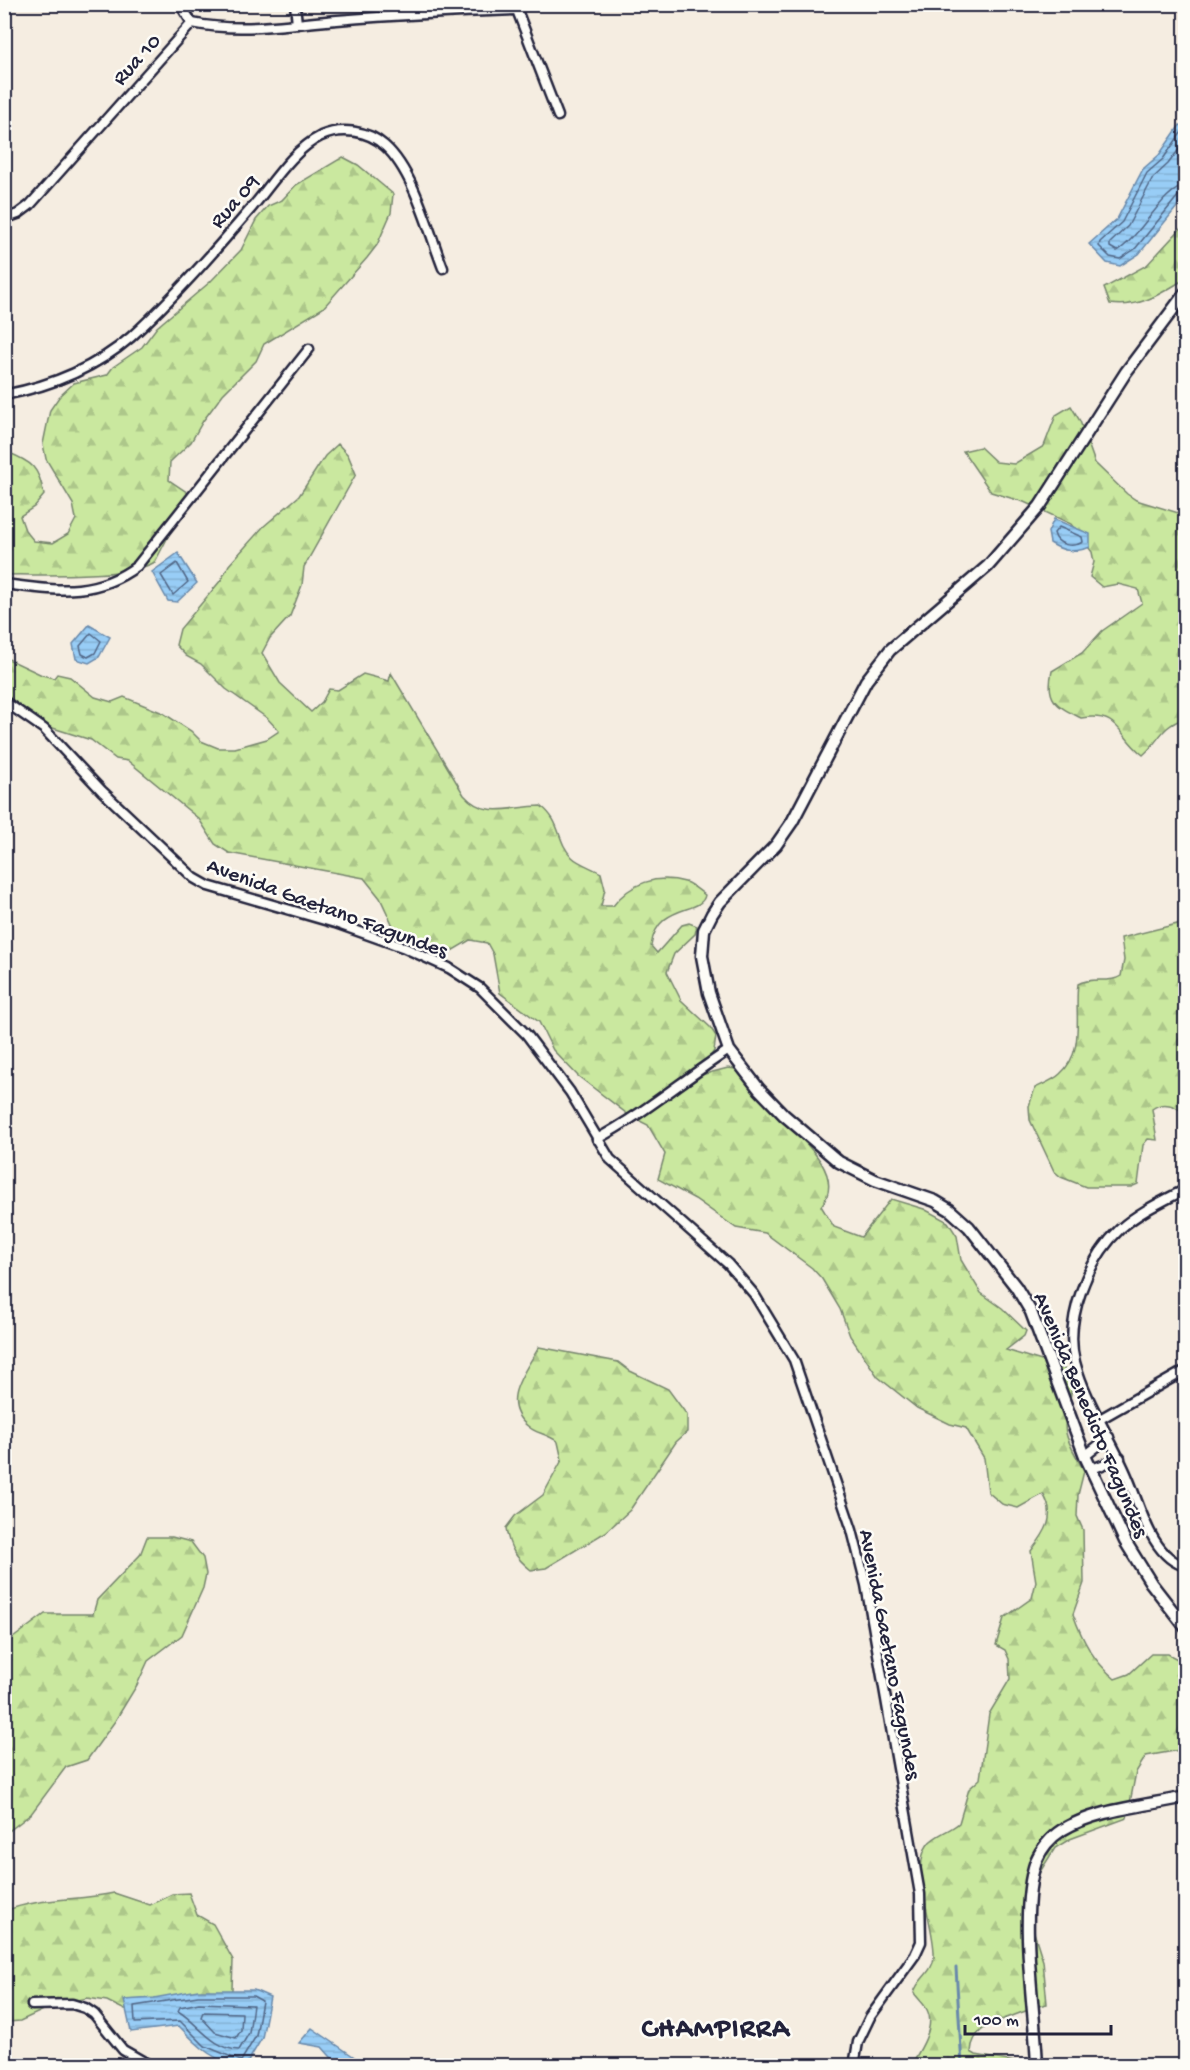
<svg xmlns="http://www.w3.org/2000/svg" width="1190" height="2070" viewBox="0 0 1190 2070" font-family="'Gochi Hand',sans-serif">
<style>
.forest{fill:url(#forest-firs);stroke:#76856d;stroke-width:1.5}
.water{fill:url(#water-rules);stroke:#6989ab;stroke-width:1.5}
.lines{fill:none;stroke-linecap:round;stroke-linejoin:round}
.shore{stroke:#516686;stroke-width:1.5}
.stream{stroke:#6989ab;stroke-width:3}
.minor-casing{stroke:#22223b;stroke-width:13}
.tertiary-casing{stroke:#22223b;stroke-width:15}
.minor{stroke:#fdfcf7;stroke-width:8}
.tertiary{stroke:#fdfcf7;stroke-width:10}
.labels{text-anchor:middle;stroke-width:5;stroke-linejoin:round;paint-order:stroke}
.street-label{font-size:22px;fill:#22223b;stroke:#fdfcf7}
.district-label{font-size:28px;font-weight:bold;letter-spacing:1.5px;fill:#22223b;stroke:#fdfcf7}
</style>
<defs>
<pattern id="forest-firs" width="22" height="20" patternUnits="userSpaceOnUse" patternTransform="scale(1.5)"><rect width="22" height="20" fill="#cae89f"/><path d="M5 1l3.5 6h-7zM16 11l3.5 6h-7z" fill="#adc78a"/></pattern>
<pattern id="water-rules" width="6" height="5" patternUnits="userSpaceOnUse" patternTransform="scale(1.5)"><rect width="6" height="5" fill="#98cdf6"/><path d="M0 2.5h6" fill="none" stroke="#83b0d4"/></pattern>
</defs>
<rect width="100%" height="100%" fill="#f5ede1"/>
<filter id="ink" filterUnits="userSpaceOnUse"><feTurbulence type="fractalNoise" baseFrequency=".0167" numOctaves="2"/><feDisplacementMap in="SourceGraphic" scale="12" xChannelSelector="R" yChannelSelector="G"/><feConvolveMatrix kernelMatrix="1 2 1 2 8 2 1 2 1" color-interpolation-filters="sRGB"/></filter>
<g filter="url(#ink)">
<g class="forest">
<path d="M343,157L358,165L393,194L391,213L377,245L367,258L323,308L264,344L256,361L223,394L203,421L191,442L170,462L169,480L188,493V498L155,562C126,579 40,574 5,575L4,454L7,452C32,462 39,467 44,495L34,507L20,516L25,530L34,541L53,543L68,534L76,519L73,504L46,459L43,444L50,410L59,397L74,383L107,375L113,367L142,347L157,327L210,282L241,250L256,220L268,206L282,200L296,185Z"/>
<path d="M1185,224V279C1160,294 1141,308 1110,304L1104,288L1147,265Z"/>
<path d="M1071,406L1080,421L1095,463L1127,494L1136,500L1185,515V718C1159,728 1162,738 1143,755C1117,735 1121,712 1081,718C1057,706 1045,701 1052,671L1082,653L1102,631L1142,603L1138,589L1118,584L1102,587L1090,577L1094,562L1092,552L1071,524L1024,502L991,492L963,451L980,447L996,462L1014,464L1044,446L1056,415Z"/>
<path d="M338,444L348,455L356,474L304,567L302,585L290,616L270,638L262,653L280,683L311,712L322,702L329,689L338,690L363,674L389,681L391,673L464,795C486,820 511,806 541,806C562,822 556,841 572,857C579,864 593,868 601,873L605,889L601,906H613C630,883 657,874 685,882C692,884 699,891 705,895C702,915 657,902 651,946L657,953L682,925L689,923L697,926L695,934L674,954L667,972L681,1000L710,1027L716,1036L714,1051L697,1076L728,1068L752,1071L757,1090L764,1102C786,1127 851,1170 821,1206L834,1227L861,1237L891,1199L924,1209L948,1222L957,1236L961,1260L981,1293L1002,1308L1026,1331L1024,1336L1006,1350L1061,1367L1074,1376L1070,1399L1073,1406C1054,1427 1074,1450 1084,1471L1078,1495L1077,1516L1083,1530L1084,1583L1073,1614C1083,1642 1093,1660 1115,1679L1129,1674L1151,1654H1168L1185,1663V1749L1146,1756L1136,1772L1127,1818L1070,1839L1055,1848L1038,1875L1034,1891L1033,1929L1043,1961L1047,2004C1037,2006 1029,2010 1020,2013C1001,2021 972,2025 971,2052L976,2055L1020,2063L1007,2066L911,2065C919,2052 935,2028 928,2012C926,2005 918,1999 914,1993C917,1979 933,1973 934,1957C936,1928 909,1870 928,1844C935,1835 950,1831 959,1823L969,1789L980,1779L989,1714L1010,1679L1009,1659L1005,1650L996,1645L1004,1618L1032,1598L1036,1582L1031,1551C1046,1532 1057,1516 1043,1494L1018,1508L1002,1504L988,1492L984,1458L966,1428L950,1424L917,1408L878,1377L850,1336L840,1309L822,1279L812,1268L765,1233L736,1228L695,1199L658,1179L665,1154L648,1125L630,1116L578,1076L553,1050L539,1022L500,993L493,954L487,943L470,940L450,952L411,943L395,930L380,898L364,878L229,853L215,844L199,819L128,761L116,759L91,740L37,723L5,705L4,657L42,675L54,678L57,674L70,677L95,697L112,702L124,697L163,713L191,731L201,741L218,748H235L267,739L279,731L267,718L226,689L201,664L186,656L176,645L180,629L221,580L229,565L263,527L299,496L325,456Z"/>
<path d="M1185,922V1113C1175,1106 1164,1100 1152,1109L1157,1140L1148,1139L1143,1145L1138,1184L1131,1187H1086L1061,1177L1054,1171L1030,1120L1029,1106L1035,1088C1043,1084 1054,1080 1060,1074C1086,1051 1074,1014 1078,984C1091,976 1109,984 1121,976L1124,960L1121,938Z"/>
<path d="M539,1347L618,1362L630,1371L668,1389L687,1415V1432L676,1442L630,1510L606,1532L546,1568L531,1570C516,1558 509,1548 506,1528L515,1516L543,1495L562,1460L558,1442C548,1434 535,1433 529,1427C497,1403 526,1371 539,1347Z"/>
<polygon points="147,1537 172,1537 191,1542 203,1558 206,1574 203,1588 182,1635 148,1661 137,1685 115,1721 87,1760 66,1767 31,1814 5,1834 5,1644 45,1614 93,1614 97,1600 140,1555"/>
<path d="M114,1893L150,1905L172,1894L189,1893L197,1915L213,1924L233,1960L232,1989L228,2001L143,2019L107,2001L87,1998L50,2007L20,2021L8,2022L5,2025V1911C39,1897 77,1901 114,1893Z"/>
</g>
<g class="water">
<polygon points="1180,125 1185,127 1185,197 1139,254 1120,266 1107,263 1089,244 1117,219 1143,169 1159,155"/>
<path d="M1054,519L1090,534V547C1075,553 1064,552 1050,543L1048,532Z"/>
<polygon points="178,553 197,583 177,602 168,601 152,572"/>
<polygon points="89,625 110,637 99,657 89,663 76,659 73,644"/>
<path d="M198,1990H254L270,1997L262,2038L246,2065C217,2066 197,2045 179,2026L131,2032L124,2000L154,1998Z"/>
<polygon points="312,2028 366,2065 338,2065 322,2047 299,2043"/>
</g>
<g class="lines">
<g class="shore">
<polyline points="1186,133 1181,133 1163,159 1147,173 1122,222 1100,242 1099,246 1110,257 1120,259 1135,249 1178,196 1186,193"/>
<path d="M1186,140L1168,164L1153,178L1128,226L1110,243V247L1117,251C1139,239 1164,187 1186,186"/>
<path d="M1059,527L1082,537L1083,542C1073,548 1057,546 1054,533Z"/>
<polygon points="177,563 188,582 173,595 161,575"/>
<polygon points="91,633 101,641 95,653 88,657 82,654 80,646"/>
<polygon points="198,1996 253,1996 262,2001 256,2036 241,2061 205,2046 180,2021 135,2023 134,2006"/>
<path d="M199,2003L253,2005L249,2033L239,2050C212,2049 198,2023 178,2011L180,2007Z"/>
<polygon points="203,2012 242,2013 241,2030 236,2038 215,2032 201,2017"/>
</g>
<polyline class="stream" points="956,1968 962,2066"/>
<defs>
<g id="minor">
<polyline points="180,4 192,23"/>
<polyline points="295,4 297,24"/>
<polyline points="515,5 558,116"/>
<path d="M4,219L18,214L30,205L192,23C241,33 288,24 337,20C397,15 456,12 515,10"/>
<path d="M4,395C51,386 94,369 131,337C172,300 213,253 249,211C271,186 291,151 321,136C341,127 368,130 385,146C414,172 429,232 443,268"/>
<path d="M4,584C55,590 94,598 137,566L309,349"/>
<polyline points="4,701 44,729 102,791 194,878 208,886 335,923 405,948 449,968 480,988 527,1035 570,1092 610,1159 728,1264 754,1294 794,1360 852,1530 866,1585 920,1894 921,1942 915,1955 870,2017 858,2042 854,2066"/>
<path d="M597,1139C645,1113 684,1079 729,1050"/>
<path d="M1186,1189C1163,1201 1139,1212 1120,1229C1088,1259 1064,1319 1075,1362C1086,1403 1112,1439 1128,1478C1140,1505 1152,1559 1186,1566"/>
<polyline points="1100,1419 1186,1370"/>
<polyline points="1085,1456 1109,1437"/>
<polyline points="1092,1469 1120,1458"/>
<polyline points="32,2005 72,2004 85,2008 94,2014 123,2050 151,2066"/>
</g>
<g id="tertiary">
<polyline points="1186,292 1126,372 1040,506 988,566 890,650 866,681 792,822 776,845 720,902 712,914 704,930 702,956 709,993 729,1050 759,1089 784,1115 839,1162 875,1180 935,1201 950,1210 969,1227 1016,1287 1031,1312 1085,1456 1125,1541 1151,1583 1186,1628"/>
<path d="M1037,2066C1035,2008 1018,1913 1036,1861C1041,1849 1051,1837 1062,1830C1097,1809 1146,1806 1186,1797"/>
</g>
</defs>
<use href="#minor" class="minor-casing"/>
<use href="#tertiary" class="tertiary-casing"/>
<use href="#minor" class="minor"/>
<use href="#tertiary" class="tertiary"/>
</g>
</g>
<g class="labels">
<g class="street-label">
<text transform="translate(135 58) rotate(-48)" y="8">Rua 10</text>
<text transform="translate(233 200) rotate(-49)" y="8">Rua 09</text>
<text transform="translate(328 906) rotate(20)" y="8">Avenida Gaetano Fagundes</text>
<text transform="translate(1093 1414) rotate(67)" y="8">Avenida Benedicto Fagundes</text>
<text transform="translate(892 1654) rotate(79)" y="8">Avenida Gaetano Fagundes</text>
</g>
<g class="district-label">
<text x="716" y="2036">CHAMPIRRA</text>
</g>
</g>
<rect width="1190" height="2070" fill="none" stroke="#fdfcf7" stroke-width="24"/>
<rect x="12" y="12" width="1166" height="2046" fill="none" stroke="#22223b" stroke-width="2" filter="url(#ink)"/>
<path d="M965 2025v9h146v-9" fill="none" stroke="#22223b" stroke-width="3"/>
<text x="974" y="2025" font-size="18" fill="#22223b" stroke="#fdfcf7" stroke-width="4.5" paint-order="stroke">100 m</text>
</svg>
